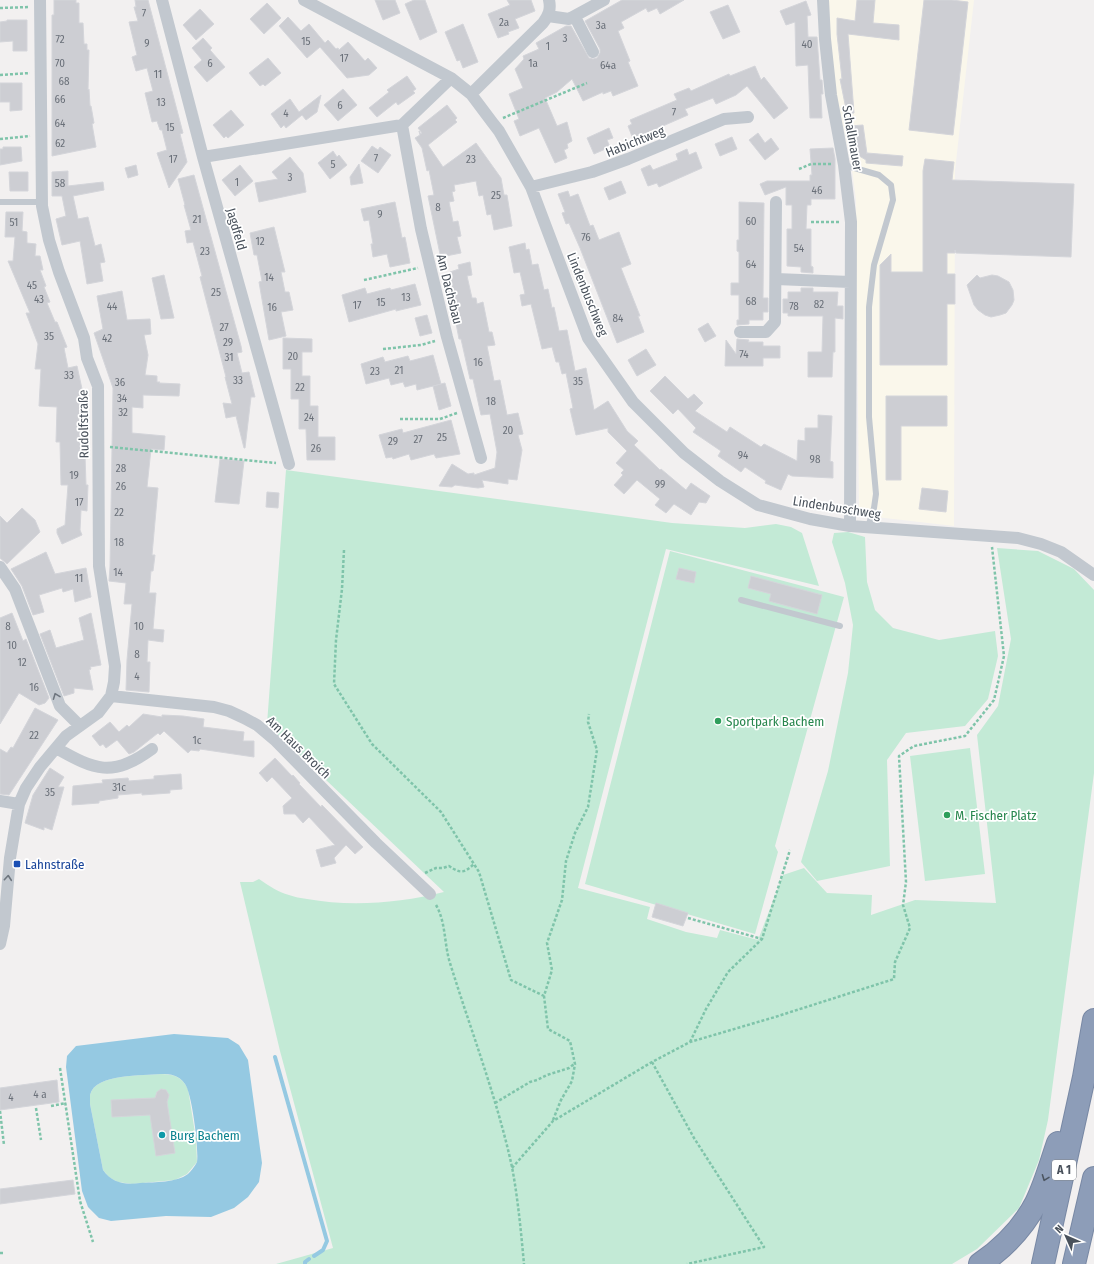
<svg xmlns="http://www.w3.org/2000/svg" width="1094" height="1264" viewBox="0 0 1094 1264" font-family="'Fira Sans Condensed',sans-serif">
<style>
.commercial{fill:#faf7eb}
.green{fill:#c3ead6}
.water{fill:#95c9e2;fill-rule:evenodd}
.lines{fill:none;stroke-linecap:round;stroke-linejoin:round}
.stream{stroke:#95c9e2;stroke-width:4}
.building{fill:#cdced3;stroke:#d4d5da}
.motorway-casing{stroke:#7888a4;stroke-width:24}
.path{stroke:#7fc4aa;stroke-width:2.5;stroke-dasharray:3 2;stroke-linecap:butt}
.service{stroke:#c2c8cf;stroke-width:6}
.minor{stroke:#c2c8cf;stroke-width:12}
.motorway{stroke:#8d9db8;stroke-width:22}
.oneway{stroke:#6d757e}
.oneway2{stroke:#4c5560}
.leisure-dot{fill:#2e9e5b;stroke:#fff;stroke-width:1.5}
.transit-dot{fill:#1a4fb4;stroke:#fff;stroke-width:1.5}
.culture-dot{fill:#0f9aa8;stroke:#fff;stroke-width:1.5}
.labels{text-anchor:middle;stroke-width:3.5;stroke-linejoin:round;paint-order:stroke}
.number-label{font-size:11px;fill:#6a7079}
.shield{fill:#fff;stroke:#80858c;stroke-width:1}
.shield-label{font-size:12px;font-weight:bold;fill:#49515b}
.street-label{font-size:13px;fill:#49515b;stroke:#fff}
.leisure-label{font-size:13px;fill:#27864d;stroke:#fff;text-anchor:start}
.transit-label{font-size:13px;fill:#164399;stroke:#fff;text-anchor:start}
.culture-label{font-size:13px;fill:#0d838f;stroke:#fff;text-anchor:start}
</style>
<rect width="100%" height="100%" fill="#f2f0f0"/>
<path class="commercial" d="M829,0H974L955,171L954,526L859,515L856,200L851,162L836,93L830,38Z"/>
<path class="green" d="M286,470L672,523L745,528L776,524L791,527L802,533L819,586L666,549L578,888L650,907L647,919L686,932L717,938L720,930L758,940L783,875L804,868L827,893L872,895L871,915L915,900L996,903L977,735L998,706L1011,639L997,548L1038,551L1074,569L1094,590V773L1048,1120L1039,1160L1019,1208L977,1249L952,1264H276L333,1248L280,1051L240,882H253L259,879C269,886 278,892 289,895C294,897 301,898 307,899C351,907 400,903 444,892L267,724Z
M848,532L865,537L867,582L875,610L893,628L939,640L995,631L998,656L988,699L965,726L906,733L887,760L890,866L817,881L801,862L828,771L848,673L853,625L845,583L832,542L834,533Z
M670,551L844,597L775,846L778,852L755,934L585,884Z
M970,748L985,874L925,881L910,756Z
M161,1074C174,1074 182,1077 188,1089L196,1139L197,1162L187,1174L175,1180L132,1184L118,1182L114,1180L109,1177L103,1170L90,1104C90,1101 90,1097 90,1095C95,1073 144,1076 161,1074Z"/>
<path class="water" d="M174,1034L228,1038L239,1045L248,1060L262,1163L259,1182L248,1197L234,1208L211,1217L166,1216L111,1221L99,1218L88,1207L82,1191L66,1067L67,1056L76,1046ZM161,1074C171,1074 179,1075 185,1084C192,1093 199,1150 197,1162C195,1166 191,1171 188,1174C176,1183 155,1182 140,1183C125,1185 112,1183 103,1170L90,1104C90,1101 90,1097 90,1095C95,1073 144,1076 161,1074Z"/>
<g class="lines">
<path class="stream" d="M275,1057L327,1241L323,1250L314,1256
M305,1264V1262L309,1259"/>
</g>
<path class="building" d="M54,0H76V3H79V23H83L84,44H87V50H89L88,90L89,89L90,106H91L94,123L92,124L96,147L52,156V15H54Z
M135,0H148L183,133L180,134L187,162L169,188L157,153L167,150L162,130H160L157,121L152,122L145,93L153,91L147,68L136,71L132,57L137,55L129,22L138,21L134,7H136Z
M375,0H395L400,13L383,20Z
M414,0H425L437,32L420,40L405,4Z
M507,0H531L535,11L515,19L519,28L508,32L509,34L498,38L488,14L510,5Z
M622,0H684L660,14L657,8L648,12L646,8L621,22L624,28L618,31L630,61L628,62L638,86L613,96L611,91L603,94V92L583,101L572,79L557,92L545,98L557,126L567,122L572,141L567,144L568,148L564,150L567,158L555,163L539,128L520,136L514,121L519,119L509,94L523,88L515,69L524,59L523,56L539,49L536,43L566,26H571L589,58L593,59L597,58L600,53V49L585,21Z
M857,0H875L873,23L899,25V40L848,34L854,113L847,114L840,79H842L837,34V18L855,21Z
M924,0H952L968,2L953,135L909,130Z
M806,1L811,15L807,16L808,37H817L820,80H822L823,94H821L822,118H810L808,65L796,66L795,22L786,25L780,11Z
M267,3L281,18L264,34L250,19Z
M728,5L740,32L723,39L710,12Z
M200,9L214,24L196,40L183,25Z
M288,17L301,31L309,24L325,43L328,40L336,49L338,48L339,50L348,42L365,61L368,58L377,68L369,75L347,78L320,47L307,58L279,26Z
M7,20H27V51H13V41L0,42V22L7,21Z
M463,24L478,62L463,68L460,60L457,61L445,32Z
M203,38L212,48L210,50L225,67L207,82L194,67L202,60L192,48Z
M268,58L281,73L265,86L263,84L260,86L249,73Z
M755,66L761,80L764,77L788,108L774,119L747,86L736,95L716,104L713,98L685,109L688,115L633,139L628,126L632,124L630,120L677,100L674,94L689,88L691,91L729,74L730,76Z
M407,76L416,89L413,91L415,93L398,105L396,102L377,117L369,108L389,92L387,90Z
M0,83H22V110L10,111V102H0Z
M343,89L357,105L338,121L324,105Z
M321,95L317,112L306,120L302,115L286,128L284,125L281,128L271,114L290,99L299,112Z
M447,105L457,118L455,120L457,122L428,145L443,167L476,143L501,178L504,195H507L512,226L494,230L491,214L487,215L483,195L479,196L476,181L454,185L455,191L452,192L454,201L449,202L453,222L458,221L461,236L457,237L461,253L446,256V253L440,254L428,196L434,195L429,170L427,171L422,148L415,138L420,135L419,131L421,134L422,133L418,128Z
M231,110L244,125L228,138L226,136L224,138L213,125Z
M863,125L867,154V153L903,156L902,166L866,163V160L856,154L850,126Z
M609,128L613,138L607,140L610,147L594,154L587,138Z
M758,133L765,143L771,138L779,149L765,160L749,140Z
M732,137L737,149L720,156L715,144Z
M372,146L378,150L380,147L391,155L378,173L361,161Z
M3,147H21L22,161L0,165V149H3Z
M833,148L835,159V199H811V205H807L806,229H811V266L813,267V273L801,272V267L787,266V229H792V205H786V187L765,195L760,184L767,181H810V175H812L810,149Z
M687,149L689,155L696,152L702,168L659,187L657,183L648,186L641,169L650,165L653,170L678,160L676,154Z
M333,151L337,157L339,155L347,165L330,179L318,163Z
M290,157L303,173L306,192L259,202L255,183L278,179L272,172Z
M925,159L954,162L952,180L1074,184L1071,257L956,253L955,250V253H947V274H955V304H947V365H880V265L891,254V272H923V171Z
M359,164L363,183L351,185L350,177Z
M136,165L138,175L128,178L125,168Z
M240,165L253,181L235,196L222,180Z
M68,171V186L103,182L104,190L73,196L78,219L88,217L95,246L101,244L105,262L100,263L103,281L87,284L80,241L62,245L56,219L66,216L62,196H52V172Z
M9,172H28V191H10Z
M194,175L241,346L242,352L237,353L242,373L249,372L255,397H251L245,448H244L236,416L226,418L223,403L232,404L225,377H226L200,277L202,276L193,242L187,243L185,231L191,230L184,205H185L178,179Z
M621,181L626,193L609,200L604,188Z
M568,191L570,197L578,194L590,226L593,225L599,240L619,232L631,264L621,268L640,316H638L644,332L617,343L580,248L569,223L566,224L562,213L565,212L558,194Z
M395,202L402,238L405,237L410,263L390,267L387,254L373,257L371,244H373L369,220L364,221L361,209Z
M739,202L764,203L763,298H768V312H763V320H749V324L737,325V320H739V295H731V283H739V252L737,251V240H739Z
M6,212H23L22,231L27,232V243L36,244L35,256H40L43,270H40L46,286L44,287L50,302L47,303L55,322H57L67,347L64,348L68,368L77,366L84,398L83,455H85L86,485H88L87,511L81,510L80,530L82,535L62,544L57,533V529L65,525L68,485H61L60,442H56L57,407L39,406L41,369H35L38,344L26,313H30L8,261H13L15,237H5Z
M274,227L285,272H281L285,292H289L293,310L281,312L286,336L269,340L259,282L262,281L257,255H254L250,233Z
M525,243L526,250L529,249L532,265L538,264L544,290L548,289L552,308L554,307L559,331L567,330L575,371L586,368L594,410L608,401L627,431L638,441L634,445L660,470L661,469L686,490L691,483L710,496L706,503L699,502L691,515L674,504L666,513L655,505L660,499L637,480L624,494L614,485L623,475L621,473L624,470L616,463L627,451L608,432V428L576,435L570,409L573,408L566,373L562,374L559,362H556L552,347L542,349L531,304L522,306L520,295L525,294L520,272L514,273L509,247Z
M470,262L472,275L467,276L472,298H476L477,304L483,302L489,332H492L495,345L487,346L494,381L500,380L507,415L518,413L523,434L518,435L522,450L517,480L508,479V484L482,480L484,487L478,488L455,485L452,487L439,486L452,464L468,474L474,473V475L495,468L497,452L490,414L481,415L473,379H470L461,339H459L451,297H448L445,278L451,276L450,272L459,269L458,265Z
M164,275L174,318L161,319L152,278Z
M977,275L980,278L992,275L998,276L1009,282L1013,290L1014,300L1012,305L1006,313L1000,315L991,317L985,315L978,310L974,305L967,285Z
M415,284L421,305L396,311V309L349,322L342,295L365,288L367,294L390,288L391,290Z
M801,288H813V292H838L837,306H843V319L835,318V352H833L832,377H808V352H822L823,316H788V313H783V299H788V292H801Z
M122,291L127,320L150,319L151,334L144,335L148,355L145,375L157,376V382H160L159,383L180,384L179,396L143,395V408L132,407V433L165,436L164,450L151,449L147,487L158,488L152,555H155L153,571H151L149,593H156L153,629L164,630L163,642L148,640L147,662H150L149,692L126,690L127,660L132,604H124L126,583L109,581L110,567L113,388L94,333L103,329L97,296Z
M427,315L432,333L420,336L415,318Z
M708,323L716,336L705,342L698,329Z
M283,338L312,339V352H302V376H310V406H318V437H335V460H307L306,429H299V399H291V369H283Z
M737,339L749,340L748,342H763V346H780V358H763V366H725L726,340L736,354Z
M646,349L656,365L637,376L628,360Z
M433,355L441,384L417,390L416,384L405,387L403,382L391,385L389,378L366,384L361,364L383,357L385,362L408,356L410,361Z
M665,376L688,399L694,394L703,403L695,411L727,432L730,427L761,447L764,444L797,461L798,440L805,441V428H818V415L832,416L830,461L833,462V478L792,476L788,474L781,490L765,483L766,481L745,467L741,472L718,456L721,451L693,432L696,428L678,409L673,414L650,391Z
M445,383L451,406L439,410L433,386Z
M886,396H947V426H901V480H886Z
M451,420L460,454L436,458L434,454L411,460L409,454L393,459L392,457L386,458L379,435L402,429L403,433Z
M220,459L244,461L239,504L215,502Z
M922,488L948,491L946,512L919,509Z
M267,492L279,493L278,508L266,507Z
M22,508L35,520L40,532L7,564L0,558V516L7,523Z
M46,552L55,574L86,568L91,597L75,602L73,589L63,592L62,588L39,595L44,612L33,615L22,586L11,569Z
M679,568L696,572L694,583L676,579Z
M751,576L822,595L817,614L769,601L771,594L748,588Z
M12,613L23,641L26,639L49,698L45,703L39,705L19,693L0,724V618Z
M91,613L101,665L90,667L91,669L89,670L93,690L74,688V693L64,696L40,634L50,630L56,648L84,640L79,618Z
M35,708L58,720L9,795L0,794V749L7,753L11,747L13,748Z
M143,714L162,717V715L183,716L204,719L203,727L244,732L243,741H254V757L200,749L199,751L191,750L188,753L164,731L160,735L158,733L134,752L129,754L117,740L106,748L103,744L100,746L92,736L110,722L119,732L127,725L129,727Z
M275,758L292,776L293,775L300,783L299,784L321,807L322,805L363,847L355,854L346,845L334,858L336,863L321,867L316,850L335,845L309,817L303,823L295,814H284L283,806L292,798L272,777L267,782L259,773Z
M50,768L64,777L58,787H64L52,830L44,827V830L25,823L33,795Z
M181,774L182,789L170,790V793L142,795V793L118,795V798L99,801V803L72,805L73,786L103,783L102,780L128,778L129,781L154,779V776Z
M656,903L688,913L683,926L652,917Z
M57,1080L59,1102L0,1110V1088Z
M161,1089L166,1090L169,1095L167,1102L175,1153L156,1156L150,1115L112,1117L111,1100L155,1098L157,1092Z
M73,1180L75,1194L0,1204V1189Z"/>
<g class="lines">
<defs>
<path id="motorway" d="M980,1264C1002,1249 1023,1228 1036,1203C1045,1185 1051,1163 1058,1143
M1043,1264L1084,1077L1094,1020
M1074,1264L1094,1178"/>
</defs>
<use href="#motorway" class="motorway-casing"/>
<path class="path" d="M0,8L29,7
M0,75L30,73
M503,118L587,83
M0,139L30,136
M799,169L811,164H832
M811,222H840
M364,280L418,268
M383,349L421,345L435,341
M400,419H440L457,413
M110,447L276,463
M344,550L342,589L336,640L334,684L372,744L441,812L479,872L511,980L544,996
M425,873L436,868H443L449,866C461,874 464,873 474,864
M436,905C446,922 444,944 450,963C471,1031 497,1098 512,1167C518,1199 521,1232 524,1264
M688,918L762,939L790,850
M690,1042L706,1009L728,972L762,939
M652,1062L694,1138L764,1247L687,1264
M60,1068L80,1201L93,1242
M495,1103L530,1082L537,1080L547,1075L569,1068L574,1064
M51,1106L66,1103
M36,1108L41,1140
M0,1111L4,1145
M553,1120L561,1100L572,1081L575,1064L570,1041L548,1029L544,996L552,970L547,943L562,900L566,861L575,833L588,807L597,750L588,722L589,714
M196,1139H201
M512,1168L553,1121L652,1062L690,1042L775,1017L894,979L895,962L910,928L903,905L906,882L899,756L914,746L965,736L994,700L1004,656L992,547
M0,1253H5"/>
<path class="service" d="M844,165L879,175L891,185L893,200L874,265L869,307V417L876,494L874,508L868,527
M0,202H42
M741,600L840,626"/>
<path class="minor" d="M162,0L203,157L289,464
M304,0L451,78L471,94L492,122L499,131L531,187L588,338L633,402L684,453L720,481L758,505L810,519L850,526L1018,538L1041,544L1061,552L1094,575
M823,0L825,39L831,95L844,165L851,222L850,526
M548,16L569,19L604,0
M575,17L593,52
M471,94L543,23C549,15 551,9 549,0
M402,125L421,229L447,337L481,458
M203,157L402,125L451,78
M531,187L592,172L628,159L724,119L748,117
M776,279L850,282
M740,332H766L775,322L776,202
M0,567L15,589L60,706L80,726
M111,696L214,707L229,711L244,718L257,725L276,741L376,843L430,894
M56,748C95,770 112,778 152,749
M0,801L19,804
M0,944L4,926L10,858L19,804L26,788L40,767L66,736L98,713L111,696L114,682L115,666L99,566L98,386L87,358L84,338L59,272L49,240L42,206L40,0"/>
<use href="#motorway" class="motorway"/>
</g>
<defs><path id="oneway-chevron" d="M-2-3.5L2.5 0L-2 3.5" fill="none" stroke-width="1.6" stroke-linecap="round" stroke-linejoin="round"/></defs>
<g class="oneway">
<use href="#oneway-chevron" transform="translate(56 696) rotate(-111)"/>
<use href="#oneway-chevron" transform="translate(8 878) rotate(-85)"/>
</g>
<use class="oneway2" href="#oneway-chevron" transform="translate(1045 1178) rotate(111)"/>
<g class="leisure-dot">
<circle cx="718" cy="721" r="4"/>
<circle cx="947" cy="815" r="4"/>
</g>
<rect class="transit-dot" x="13" y="860" width="8" height="8" rx="2"/>
<circle class="culture-dot" cx="162" cy="1135" r="4"/>
<g class="labels">
<g class="number-label">
<text x="144" y="17">7</text>
<text x="504" y="26">2a</text>
<text x="601" y="29">3a</text>
<text x="565" y="42">3</text>
<text x="60" y="43">72</text>
<text x="306" y="45">15</text>
<text x="147" y="47">9</text>
<text x="807" y="48">40</text>
<text x="548" y="50">1</text>
<text x="344" y="62">17</text>
<text x="60" y="67">70</text>
<text x="210" y="67">6</text>
<text x="533" y="67">1a</text>
<text x="608" y="69">64a</text>
<text x="158" y="78">11</text>
<text x="64" y="85">68</text>
<text x="60" y="103">66</text>
<text x="161" y="106">13</text>
<text x="340" y="109">6</text>
<text x="674" y="116">7</text>
<text x="286" y="117">4</text>
<text x="60" y="127">64</text>
<text x="170" y="131">15</text>
<text x="60" y="147">62</text>
<text x="376" y="162">7</text>
<text x="173" y="163">17</text>
<text x="471" y="163">23</text>
<text x="333" y="168">5</text>
<text x="290" y="181">3</text>
<text x="237" y="186">1</text>
<text x="60" y="187">58</text>
<text x="817" y="194">46</text>
<text x="496" y="199">25</text>
<text x="438" y="211">8</text>
<text x="380" y="218">9</text>
<text x="197" y="223">21</text>
<text x="751" y="225">60</text>
<text x="14" y="226">51</text>
<text x="586" y="241">76</text>
<text x="260" y="245">12</text>
<text x="799" y="252">54</text>
<text x="205" y="255">23</text>
<text x="751" y="268">64</text>
<text x="269" y="281">14</text>
<text x="32" y="289">45</text>
<text x="216" y="296">25</text>
<text x="406" y="301">13</text>
<text x="39" y="303">43</text>
<text x="751" y="305">68</text>
<text x="381" y="306">15</text>
<text x="819" y="308">82</text>
<text x="357" y="309">17</text>
<text x="112" y="310">44</text>
<text x="794" y="310">78</text>
<text x="272" y="311">16</text>
<text x="618" y="322">84</text>
<text x="224" y="331">27</text>
<text x="49" y="340">35</text>
<text x="107" y="342">42</text>
<text x="228" y="346">29</text>
<text x="744" y="358">74</text>
<text x="293" y="360">20</text>
<text x="229" y="361">31</text>
<text x="478" y="366">16</text>
<text x="399" y="374">21</text>
<text x="375" y="375">23</text>
<text x="69" y="379">33</text>
<text x="238" y="384">33</text>
<text x="578" y="385">35</text>
<text x="120" y="386">36</text>
<text x="300" y="391">22</text>
<text x="122" y="402">34</text>
<text x="491" y="405">18</text>
<text x="123" y="416">32</text>
<text x="309" y="421">24</text>
<text x="508" y="434">20</text>
<text x="442" y="441">25</text>
<text x="418" y="443">27</text>
<text x="393" y="445">29</text>
<text x="316" y="452">26</text>
<text x="743" y="459">94</text>
<text x="815" y="463">98</text>
<text x="121" y="472">28</text>
<text x="74" y="479">19</text>
<text x="660" y="488">99</text>
<text x="121" y="490">26</text>
<text x="79" y="506">17</text>
<text x="119" y="516">22</text>
<text x="119" y="546">18</text>
<text x="118" y="576">14</text>
<text x="79" y="582">11</text>
<text x="8" y="630">8</text>
<text x="139" y="630">10</text>
<text x="12" y="649">10</text>
<text x="137" y="658">8</text>
<text x="22" y="666">12</text>
<text x="137" y="680">4</text>
<text x="34" y="691">16</text>
<text x="34" y="739">22</text>
<text x="197" y="744">1c</text>
<text x="119" y="791">31c</text>
<text x="50" y="796">35</text>
<text x="40" y="1098">4 a</text>
<text x="11" y="1101">4</text>
</g>
<rect class="shield" x="1052" y="1160" width="24" height="20" rx="3"/>
<g class="shield-label">
<text x="1064" y="1174">A 1</text>
</g>
<g class="street-label">
<text transform="translate(853 138) rotate(80)" y="5">Schallmauer</text>
<text transform="translate(635 141) rotate(-22)" y="5">Habichtweg</text>
<text transform="translate(237 229) rotate(74)" y="5">Jagdfeld</text>
<text transform="translate(450 289) rotate(76)" y="5">Am Dachsbau</text>
<text transform="translate(588 294) rotate(68)" y="5">Lindenbuschweg</text>
<text transform="translate(83 424) rotate(-91)" y="5">Rudolfstraße</text>
<text transform="translate(837 507) rotate(9)" y="5">Lindenbuschweg</text>
<text transform="translate(299 747) rotate(44)" y="5">Am Haus Broich</text>
</g>
<g class="leisure-label">
<text x="726" y="726">Sportpark Bachem</text>
<text x="955" y="820">M. Fischer Platz</text>
</g>
<g class="transit-label">
<text x="25" y="869">Lahnstraße</text>
</g>
<g class="culture-label">
<text x="170" y="1140">Burg Bachem</text>
</g>
</g>
<g transform="translate(1066 1236) rotate(315)" stroke="#ffffff" stroke-width="3" paint-order="stroke">
<path d="M0-3L7 15L0 10L-7 15Z" fill="#49515b"/>
<text y="-6" font-size="11" font-weight="bold" text-anchor="middle" fill="#49515b">N</text>
</g>
</svg>
